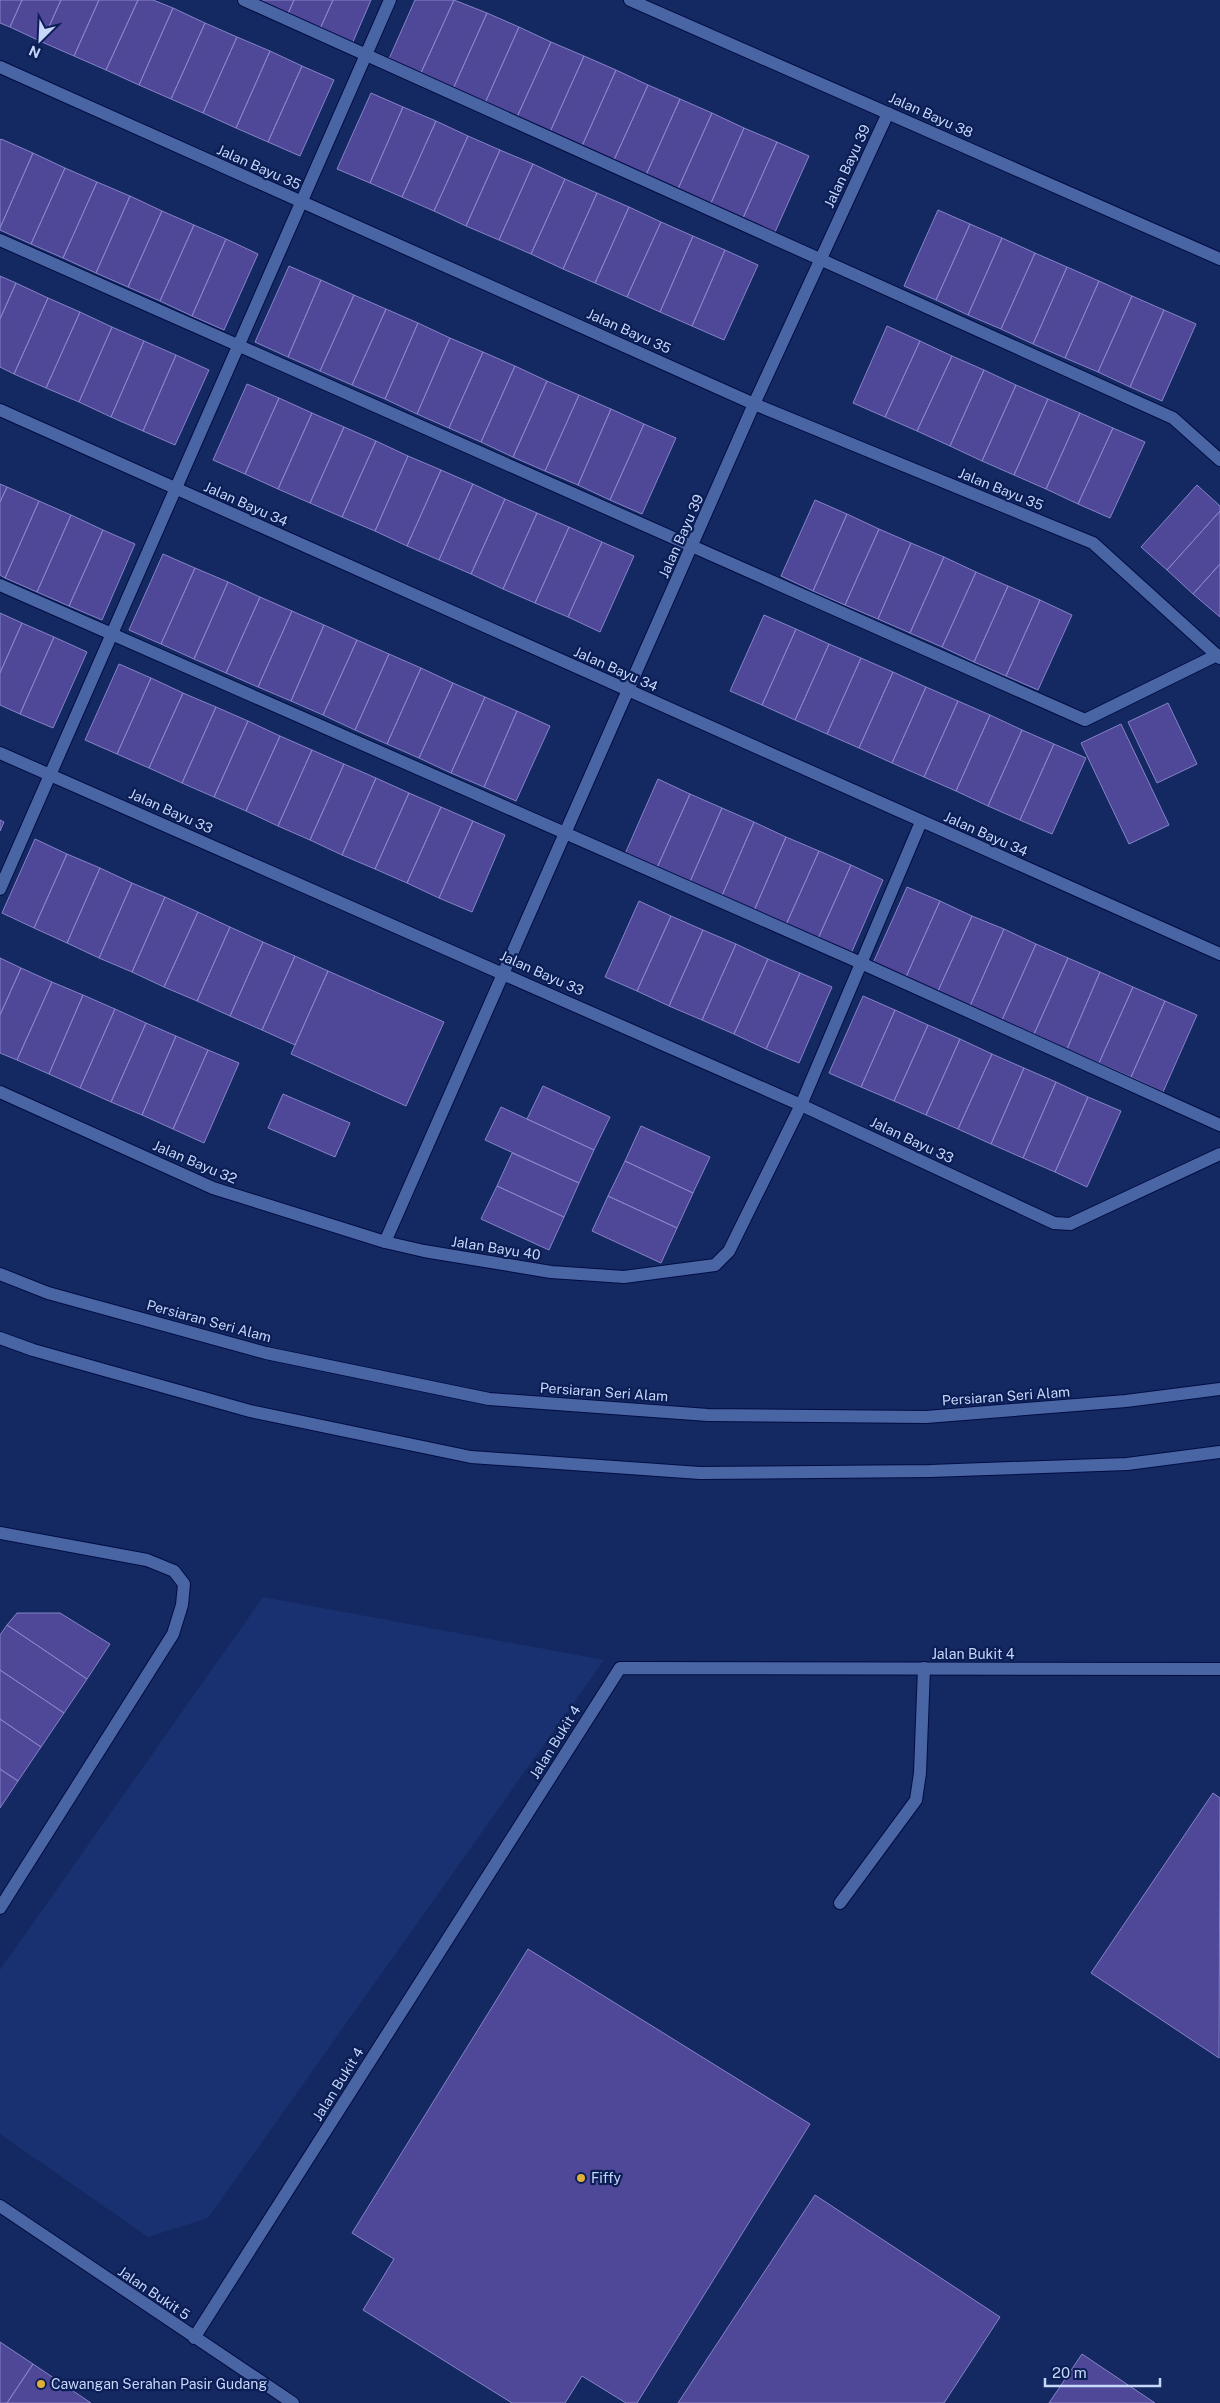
<svg xmlns="http://www.w3.org/2000/svg" width="1220" height="2403" viewBox="0 0 1220 2403" font-family="'Public Sans',sans-serif">
<style>
.built{fill:#193170}
.building{fill:#4f4797;stroke:#8683c9}
.lines{fill:none;stroke-linecap:round;stroke-linejoin:round}
.service-casing{stroke:#020d44;stroke-width:14}
.minor-casing{stroke:#020d44;stroke-width:14}
.secondary-casing{stroke:#020d44;stroke-width:14}
.service{stroke:#4a65a3;stroke-width:12}
.minor{stroke:#4a65a3;stroke-width:12}
.secondary{stroke:#4a65a3;stroke-width:12}
.poi-dot{fill:#e1af34;stroke:#0b1e55;stroke-width:2}
.labels{text-anchor:middle;stroke-width:4.5;stroke-linejoin:round;paint-order:stroke}
.street-label{font-size:14px;fill:#c6d7fa;stroke:#0b1e55}
.poi-label{font-size:14px;fill:#c6d7fa;stroke:#0b1e55;text-anchor:start}
</style>
<rect width="100%" height="100%" fill="#142961"/>
<path class="built" d="M263,1597L604,1660L208,2218L148,2237L0,2134V1970Z"/>
<path class="building" d="M0,0H22L10,27L0,23Z
M22,0H61L42,42L10,27Z
M61,0H99L74,56L42,42Z
M99,0H138L106,70L74,56Z
M138,0H153L173,8L139,85L106,70Z
M256,0H294L287,16Z
M294,0H333L319,31L287,16Z
M333,0H371L352,44L319,31Z
M415,0H454L420,75L388,61Z
M454,0L487,13L453,89L420,75Z
M173,8L205,23L171,99L139,85Z
M487,13L519,27L485,103L453,89Z
M205,23L237,37L203,113L171,99Z
M519,27L551,42L517,117L485,103Z
M237,37L270,51L236,128L203,113Z
M551,42L584,56L550,132L517,117Z
M270,51L302,66L268,142L236,128Z
M584,56L616,70L582,146L550,132Z
M302,66L334,80L300,156L268,142Z
M616,70L648,85L614,160L582,146Z
M648,85L680,99L646,175L614,160Z
M371,93L403,107L370,183L337,169Z
M680,99L712,113L678,189L646,175Z
M403,107L436,121L402,197L370,183Z
M712,113L744,128L711,203L678,189Z
M436,121L468,136L434,211L402,197Z
M744,128L777,142L743,218L711,203Z
M468,136L500,150L466,226L434,211Z
M1,139L33,153L0,228V140Z
M777,142L809,156L775,232L743,218Z
M500,150L533,164L499,240L466,226Z
M33,153L65,168L31,244L0,230V228Z
M533,164L565,179L531,254L499,240Z
M65,168L97,182L63,258L31,244Z
M565,179L597,193L563,269L531,254Z
M97,182L130,196L96,273L63,258Z
M597,193L629,207L595,283L563,269Z
M130,196L162,211L128,287L96,273Z
M629,207L661,222L627,297L595,283Z
M938,210L970,224L936,300L904,286Z
M162,211L194,225L160,301L128,287Z
M661,222L693,236L660,312L627,297Z
M970,224L1002,238L968,315L936,300Z
M194,225L226,239L192,316L160,301Z
M693,236L725,250L692,326L660,312Z
M1002,238L1035,253L1001,329L968,315Z
M226,239L258,254L224,330L192,316Z
M725,250L758,265L724,340L692,326Z
M1035,253L1067,267L1033,344L1001,329Z
M289,266L321,280L288,357L255,342Z
M1067,267L1099,281L1065,358L1033,344Z
M0,276L16,283L0,319Z
M321,280L354,295L320,371L288,357Z
M1099,281L1132,296L1098,372L1065,358Z
M16,283L48,298L14,374L0,367V319Z
M354,295L386,309L352,385L320,371Z
M1132,296L1164,310L1130,387L1098,372Z
M48,298L80,312L46,388L14,374Z
M386,309L418,323L385,399L352,385Z
M1164,310L1196,324L1162,401L1130,387Z
M80,312L112,327L79,402L46,388Z
M418,323L450,338L417,414L385,399Z
M887,326L920,341L885,417L853,403Z
M112,327L144,341L111,417L79,402Z
M450,338L483,352L449,428L417,414Z
M144,341L176,355L143,431L111,417Z
M920,341L952,356L917,431L885,417Z
M483,352L515,366L481,442L449,428Z
M176,355L209,370L175,445L143,431Z
M952,356L984,370L950,446L917,431Z
M515,366L547,381L513,457L481,442Z
M984,370L1016,385L982,461L950,446Z
M547,381L579,395L545,471L513,457Z
M247,384L279,398L245,474L213,460Z
M1016,385L1048,399L1014,475L982,461Z
M579,395L611,409L578,485L545,471Z
M279,398L312,413L278,489L245,474Z
M1048,399L1080,413L1046,489L1014,475Z
M611,409L644,424L610,500L578,485Z
M312,413L344,427L310,503L278,489Z
M1080,413L1113,428L1078,504L1046,489Z
M644,424L676,438L642,514L610,500Z
M344,427L376,441L342,517L310,503Z
M1113,428L1145,442L1110,518L1078,504Z
M376,441L408,456L375,531L342,517Z
M408,456L441,470L407,546L375,531Z
M441,470L473,484L439,560L407,546Z
M0,484L7,487L0,502Z
M473,484L505,499L471,574L439,560Z
M1197,485L1220,506V511L1167,570L1141,547Z
M7,487L39,501L5,578L0,575V502Z
M505,499L537,513L503,589L471,574Z
M815,500L847,514L813,591L781,576Z
M39,501L71,515L37,592L5,578Z
M1220,511V564L1193,594L1167,570Z
M537,513L569,527L535,603L503,589Z
M847,514L879,529L845,605L813,591Z
M71,515L103,530L69,606L37,592Z
M569,527L602,542L568,617L535,603Z
M879,529L911,543L878,619L845,605Z
M103,530L135,544L102,620L69,606Z
M602,542L634,556L600,632L568,617Z
M911,543L944,557L910,633L878,619Z
M163,554L195,568L161,644L129,630Z
M944,557L976,572L942,647L910,633Z
M1220,564V617L1193,594Z
M195,568L228,582L194,659L161,644Z
M976,572L1008,586L974,662L942,647Z
M228,582L260,597L226,673L194,659Z
M1008,586L1040,600L1006,676L974,662Z
M260,597L292,611L258,687L226,673Z
M1040,600L1072,615L1038,690L1006,676Z
M292,611L324,625L291,701L258,687Z
M0,613L22,623L0,673Z
M764,615L796,629L762,705L730,691Z
M22,623L54,637L20,714L0,705V673Z
M324,625L357,640L323,715L291,701Z
M796,629L829,644L795,720L762,705Z
M54,637L87,652L53,728L20,714Z
M357,640L389,654L355,730L323,715Z
M829,644L861,658L827,734L795,720Z
M389,654L421,668L387,744L355,730Z
M861,658L893,672L859,748L827,734Z
M119,664L151,678L117,754L85,740Z
M421,668L453,683L419,758L387,744Z
M893,672L926,687L892,763L859,748Z
M151,678L183,693L149,768L117,754Z
M453,683L485,697L451,773L419,758Z
M926,687L958,701L924,777L892,763Z
M183,693L216,707L182,783L149,768Z
M485,697L517,711L484,787L451,773Z
M958,701L990,715L956,791L924,777Z
M1168,703L1197,764L1157,783L1128,722Z
M216,707L248,721L214,797L182,783Z
M517,711L550,726L516,801L484,787Z
M990,715L1022,730L988,806L956,791Z
M248,721L280,736L246,811L214,797Z
M1121,724L1169,825L1129,844L1081,743Z
M1022,730L1054,744L1020,820L988,806Z
M280,736L312,750L278,826L246,811Z
M1054,744L1086,758L1052,834L1020,820Z
M312,750L344,764L310,840L278,826Z
M344,764L376,778L342,855L310,840Z
M376,778L409,793L375,869L342,855Z
M658,779L690,794L656,870L624,856Z
M409,793L441,807L407,883L375,869Z
M690,794L722,808L689,884L656,870Z
M441,807L473,821L439,898L407,883Z
M722,808L754,822L721,898L689,884Z
M0,820L4,822L0,831Z
M473,821L505,835L472,912L439,898Z
M754,822L786,837L753,913L721,898Z
M786,837L819,851L785,927L753,913Z
M35,839L67,854L34,928L2,913Z
M819,851L851,865L817,941L785,927Z
M67,854L100,868L67,943L34,928Z
M851,865L883,880L850,956L817,941Z
M100,868L132,883L99,958L67,943Z
M132,883L165,897L132,972L99,958Z
M907,887L940,901L906,977L873,963Z
M165,897L198,912L164,987L132,972Z
M639,901L671,916L637,991L605,977Z
M940,901L972,916L938,991L906,977Z
M198,912L230,927L197,1001L164,987Z
M671,916L703,930L669,1006L637,991Z
M972,916L1004,929L970,1006L938,991Z
M230,927L263,942L230,1016L197,1001Z
M1004,929L1036,944L1002,1020L970,1006Z
M703,930L736,944L702,1020L669,1006Z
M263,942L295,956L262,1030L230,1016Z
M736,944L768,959L734,1034L702,1020Z
M1036,944L1068,958L1034,1034L1002,1020Z
M295,956L328,971L295,1045L262,1030Z
M0,958L21,968L0,1015Z
M1068,958L1100,972L1067,1049L1034,1034Z
M768,959L800,973L766,1049L734,1034Z
M21,968L52,982L17,1060L0,1053V1015Z
M328,971L444,1022L406,1106L291,1054Z
M1100,972L1133,987L1099,1063L1067,1049Z
M800,973L832,987L799,1063L766,1049Z
M52,982L83,995L49,1074L17,1060Z
M1133,987L1165,1001L1131,1077L1099,1063Z
M83,995L115,1009L80,1088L49,1074Z
M863,996L895,1010L861,1087L829,1073Z
M1165,1001L1197,1015L1163,1092L1131,1077Z
M115,1009L146,1023L111,1102L80,1088Z
M895,1010L928,1025L894,1101L861,1087Z
M146,1023L176,1036L142,1115L111,1102Z
M928,1025L960,1039L926,1115L894,1101Z
M176,1036L208,1050L173,1129L142,1115Z
M960,1039L992,1054L958,1129L926,1115Z
M208,1050L239,1063L204,1143L173,1129Z
M992,1054L1024,1068L991,1144L958,1129Z
M1024,1068L1056,1082L1023,1158L991,1144Z
M1056,1082L1088,1097L1055,1172L1023,1158Z
M543,1086L610,1117L594,1150L527,1119Z
M283,1094L350,1123L335,1157L268,1128Z
M1088,1097L1121,1111L1087,1187L1055,1172Z
M501,1107L594,1150L579,1183L485,1140Z
M641,1126L710,1157L693,1193L625,1161Z
M512,1153L579,1183L564,1217L497,1186Z
M625,1161L693,1193L677,1228L608,1196Z
M497,1186L564,1217L549,1250L481,1219Z
M608,1196L677,1228L661,1263L592,1231Z
M17,1613H60L110,1644L87,1679L7,1625Z
M7,1625L87,1679L64,1713L0,1670V1635Z
M0,1670L64,1713L41,1747L0,1719Z
M0,1719L41,1747L18,1781L0,1769Z
M0,1769L18,1781L0,1808Z
M1213,1793L1220,1798L1219,2058L1091,1973Z
M528,1949L810,2124L637,2403H626L582,2376L565,2403H512L363,2310L394,2259L352,2233Z
M815,2195L1000,2317L944,2403H678Z
M0,2342L33,2364L7,2403H0Z
M1082,2354L1155,2403H1049Z
M33,2364L91,2403H7Z"/>
<g class="lines">
<defs>
<path id="service" d="M244,0L1173,418L1220,460
M0,240L1085,720L1217,655
M0,585L861,963L1220,1125
M0,889L390,0
M801,1105L921,822
M840,1903L916,1800L920,1773L924,1668"/>
<path id="minor" d="M630,0L1220,259
M0,67L754,404L1093,543L1220,658
M0,410L1220,954
M0,753L801,1105L1054,1223L1070,1224L1220,1154
M0,1092L213,1188L385,1242L424,1251L551,1272L624,1277L715,1265L729,1251L801,1105
M385,1242L754,404L888,113
M0,1533L147,1560L174,1571L184,1584L182,1605L173,1634L0,1908
M0,2206L293,2403
M194,2338L620,1668L1220,1669"/>
<path id="secondary" d="M0,1274L48,1293L266,1353L489,1399L708,1415L926,1417L1126,1401L1220,1389
M0,1338L33,1350L250,1411L471,1457L700,1473L930,1471L1127,1464L1220,1452"/>
</defs>
<use href="#service" class="service-casing"/>
<use href="#minor" class="minor-casing"/>
<use href="#secondary" class="secondary-casing"/>
<use href="#service" class="service"/>
<use href="#minor" class="minor"/>
<use href="#secondary" class="secondary"/>
</g>
<g class="poi-dot">
<circle cx="581" cy="2178" r="5"/>
<circle cx="41" cy="2384" r="5"/>
</g>
<g class="labels">
<g class="street-label">
<text transform="translate(931 115) rotate(24)" y="5">Jalan Bayu 38</text>
<text transform="translate(847 166) rotate(-65)" y="5">Jalan Bayu 39</text>
<text transform="translate(259 167) rotate(24)" y="5">Jalan Bayu 35</text>
<text transform="translate(629 331) rotate(24)" y="5">Jalan Bayu 35</text>
<text transform="translate(1001 489) rotate(22)" y="5">Jalan Bayu 35</text>
<text transform="translate(246 504) rotate(24)" y="5">Jalan Bayu 34</text>
<text transform="translate(681 536) rotate(-66)" y="5">Jalan Bayu 39</text>
<text transform="translate(616 669) rotate(24)" y="5">Jalan Bayu 34</text>
<text transform="translate(171 811) rotate(24)" y="5">Jalan Bayu 33</text>
<text transform="translate(986 834) rotate(24)" y="5">Jalan Bayu 34</text>
<text transform="translate(542 973) rotate(24)" y="5">Jalan Bayu 33</text>
<text transform="translate(912 1140) rotate(25)" y="5">Jalan Bayu 33</text>
<text transform="translate(195 1162) rotate(23)" y="5">Jalan Bayu 32</text>
<text transform="translate(496 1248) rotate(9)" y="5">Jalan Bayu 40</text>
<text transform="translate(209 1321) rotate(15)" y="5">Persiaran Seri Alam</text>
<text transform="translate(604 1392) rotate(4)" y="5">Persiaran Seri Alam</text>
<text transform="translate(1006 1396) rotate(-4)" y="5">Persiaran Seri Alam</text>
<text x="973" y="1659">Jalan Bukit 4</text>
<text transform="translate(555 1742) rotate(-58)" y="5">Jalan Bukit 4</text>
<text transform="translate(338 2084) rotate(-58)" y="5">Jalan Bukit 4</text>
<text transform="translate(154 2293) rotate(34)" y="5">Jalan Bukit 5</text>
</g>
<g class="poi-label">
<text x="591" y="2183">Fiffy</text>
<text x="51" y="2389">Cawangan Serahan Pasir Gudang</text>
</g>
</g>
<g transform="translate(40 40) rotate(204)" stroke="#0b1e55" stroke-width="4" paint-order="stroke">
<path d="M0-4L9 19L0 12L-9 19Z" fill="#c6d7fa"/>
<text y="-8" font-size="14" font-weight="bold" text-anchor="middle" fill="#c6d7fa">N</text>
</g>
<path d="M1045 2378v8h115v-8" fill="none" stroke="#c6d7fa" stroke-width="2.5"/>
<text x="1052" y="2378" font-size="15" fill="#c6d7fa" stroke="#0b1e55" stroke-width="4" paint-order="stroke">20 m</text>
</svg>
